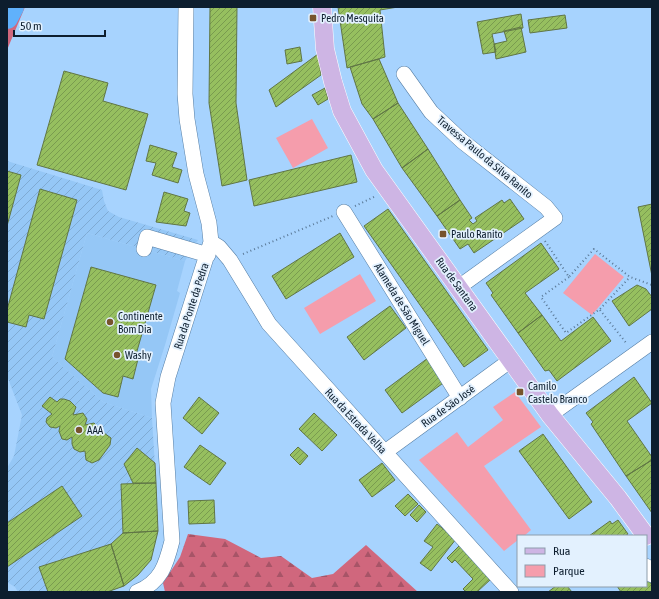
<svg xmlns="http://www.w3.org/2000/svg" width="659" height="599" viewBox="0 0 659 599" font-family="'Asap Condensed',sans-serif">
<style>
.built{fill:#95c7f6}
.industrial{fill:url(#industrial-furrows)}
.green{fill:#f59dac}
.forest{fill:url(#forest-firs)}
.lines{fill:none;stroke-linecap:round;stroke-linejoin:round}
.river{stroke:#60b1fb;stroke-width:22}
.building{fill:url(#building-hatch);stroke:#607645}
.minor-casing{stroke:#557ea5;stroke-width:16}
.major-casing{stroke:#fff;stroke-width:19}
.path{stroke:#5a7997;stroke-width:2;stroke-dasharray:1 3;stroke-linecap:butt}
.minor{stroke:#fff;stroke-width:15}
.major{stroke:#ceb5e4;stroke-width:18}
.poi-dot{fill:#77542c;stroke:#e3f1fe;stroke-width:1.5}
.labels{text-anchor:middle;stroke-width:3.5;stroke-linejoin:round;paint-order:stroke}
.poi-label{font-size:11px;fill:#0d1e2e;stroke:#e3f1fe;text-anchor:start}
.street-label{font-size:11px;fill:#0d1e2e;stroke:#e3f1fe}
</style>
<defs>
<pattern id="industrial-furrows" width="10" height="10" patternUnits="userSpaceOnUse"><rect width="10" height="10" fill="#95c7f6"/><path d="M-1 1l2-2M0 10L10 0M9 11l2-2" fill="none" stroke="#7faad3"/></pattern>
<pattern id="forest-firs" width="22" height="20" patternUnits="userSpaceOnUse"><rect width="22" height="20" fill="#d0677d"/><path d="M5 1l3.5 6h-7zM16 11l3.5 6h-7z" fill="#a75467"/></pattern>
<pattern id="building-hatch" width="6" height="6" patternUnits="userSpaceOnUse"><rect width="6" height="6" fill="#96bf5f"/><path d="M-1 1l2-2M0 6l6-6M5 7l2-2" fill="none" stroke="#799b4f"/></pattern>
</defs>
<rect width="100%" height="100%" fill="#a7d3fe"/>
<path class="built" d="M87,233L185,261L177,291L180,293L165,345L151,389L152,418L103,402L52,357Z"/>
<path class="industrial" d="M7,161L102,190L104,201L108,211L119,217L198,240L185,261L87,233L52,357L103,402L152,418L157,499L158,534L151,560L138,575L124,586L107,592H18L15,587L7,582V468L14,456L22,415L7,376Z"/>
<path class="green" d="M312,119L328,148L293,168L276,138Z
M595,254L624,277L592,315L563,293Z
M360,274L376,301L320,334L304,308Z
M515,392L541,427L484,466L531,530L524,536H518V540L504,551L419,460L457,432L468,447L503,420L493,407Z"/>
<path class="forest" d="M7,7H25L7,50Z
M188,534L225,539L261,558L281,556L312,578L333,574L366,545L418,592H165L163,583L180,557Z"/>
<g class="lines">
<path class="river" d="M7,18L13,7"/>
</g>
<path class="building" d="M210,7H237L236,103L247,180L222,186L209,103Z
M338,7H398L380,10L385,57L347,68Z
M521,14L523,28L492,34L496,52L483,54L477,22Z
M565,15L567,28L530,33L528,20Z
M521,27L526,52L496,59L494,44L507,41L504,31Z
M300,47L302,61L287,64L285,50Z
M318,54L321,75L276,107L269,90Z
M379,59L398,103L373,119L362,104L350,67Z
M64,71L108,83L103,101L148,114L126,190L37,165Z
M325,88L328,99L318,105L312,95Z
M398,103L428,149L402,168L373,119Z
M150,145L177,153L172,167L182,170L178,183L152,175L156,163L146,161Z
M428,149L460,200L437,216L402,168Z
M351,155L357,182L254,206L249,180Z
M7,171L21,175L7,226Z
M40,189L77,200L44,319L29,315L26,327L7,322V310Z
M164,192L188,199L184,211L190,213L186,226L156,222Z
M510,199L524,219L474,253L468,244L460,249L437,216L460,200L472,218L469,220L473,224L477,221L475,218L502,200L504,203Z
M652,204V276L638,207Z
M388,209L488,350L464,367L364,226Z
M340,233L354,257L286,299L272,276Z
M541,243L559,269L525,293L542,315L518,333L491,295L493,293L486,283Z
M91,267L156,285L135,358L138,359L133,379L123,376L118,397L103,393L65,359Z
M637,285L646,289L652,297V309L629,326L612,301Z
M390,306L406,328L364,360L347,337Z
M542,315L561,341L593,317L611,341L557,381L549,370L545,371L518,333Z
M428,358L446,381L402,413L385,390Z
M634,377L652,403L627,421L652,457V460L626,476L591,424L593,422L586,413Z
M50,397L57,402L60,399H64L70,401L76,407L73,415L83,413L87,419L85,425L94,423L99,428L98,435L104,433L111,438L110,445L99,460L92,463L86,460L85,451L80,452L74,449L72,444V437L67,440L62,439L59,431L60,426L56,428L50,427L46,422L47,418L52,414L42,406Z
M199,397L219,413L202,434L183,418Z
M314,413L337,435L322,451L299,429Z
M543,434L592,502L569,519L519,451Z
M200,445L226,463L210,485L184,467Z
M298,447L308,456L300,465L290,455Z
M137,448L155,463L156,483H133L124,464Z
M652,460V513L626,476Z
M382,463L395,480L372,497L359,480Z
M156,483L158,531L123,533L121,484Z
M62,486L82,516L7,567V523Z
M408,494L418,504L405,516L395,506Z
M214,500L215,523L189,524L188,501Z
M419,505L426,512L417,522L410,515Z
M618,520L628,534L625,536H589L610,521L612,524Z
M437,524L456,539L431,571L420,563L433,547L424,541Z
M158,531L151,560L138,575L124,586L111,544L123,533Z
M111,544L124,586L107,592H48L39,567Z
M460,545L491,579L477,592H466L463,589L473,579L455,560L452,563L447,558Z
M646,576L652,585V592H621L617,586H646Z
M556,586H567L572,592H548Z"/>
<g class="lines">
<defs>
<path id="minor" d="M404,74L431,112L462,141L546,207L555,218L459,287
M344,212L460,398
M211,242L219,247L230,260L269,324L511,592
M144,249L147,237L208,255
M550,415L652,342
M385,452L511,360
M646,566L652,575
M137,592C161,582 166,565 172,541L163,403L168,377L211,242L209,223L196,174L187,119L185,94L186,7"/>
<path id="major" d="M322,7L325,49L333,82L342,111L374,170L550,415L618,498L646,536"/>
</defs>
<use href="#minor" class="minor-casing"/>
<use href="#major" class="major-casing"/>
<path class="path" d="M355,206L374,197
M545,241L569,277L594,249L630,277L652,285
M243,254L333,216
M569,277L541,297L566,333L600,309L630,277
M600,310L627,344"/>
<use href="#minor" class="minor"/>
<use href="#major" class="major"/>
</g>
<g class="poi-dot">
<rect x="309" y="14" width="8" height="8" rx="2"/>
<rect x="439" y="230" width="8" height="8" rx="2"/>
<circle cx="110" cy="322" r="4"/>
<circle cx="117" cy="355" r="4"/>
<rect x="516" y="388" width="8" height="8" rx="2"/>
<circle cx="79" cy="430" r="4"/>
</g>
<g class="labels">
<g class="poi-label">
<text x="321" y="22">Pedro Mesquita</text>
<text x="451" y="238">Paulo Ranito</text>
<text x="118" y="320">Continente<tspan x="118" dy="13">Bom Dia</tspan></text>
<text x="125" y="359">Washy</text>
<text x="528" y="390">Camilo<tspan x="528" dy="13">Castelo Branco</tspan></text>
<text x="87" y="434">AAA</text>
</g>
<g class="street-label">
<text transform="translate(485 157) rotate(40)" y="4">Travessa Paulo da Silva Ranito</text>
<text transform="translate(457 284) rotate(54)" y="4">Rua de Santana</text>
<text transform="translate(402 304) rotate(58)" y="4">Alameda de São Miguel</text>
<text transform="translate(191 306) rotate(-72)" y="4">Rua da Ponte da Pedra</text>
<text transform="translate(448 406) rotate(-36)" y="4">Rua de São José</text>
<text transform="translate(356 421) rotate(47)" y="4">Rua da Estrada Velha</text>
</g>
</g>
<rect width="659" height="599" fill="none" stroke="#0d1e2e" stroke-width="16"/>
<rect x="517" y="535" width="130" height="52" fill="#e3f1fe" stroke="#8d9dab"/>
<rect x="525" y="548" width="20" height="6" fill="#ceb5e4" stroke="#8d9dab"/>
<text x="553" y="555" font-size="12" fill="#0d1e2e">Rua</text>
<rect x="525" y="565" width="20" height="12" fill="#f59dac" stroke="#8d9dab"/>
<text x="553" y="575" font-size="12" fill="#0d1e2e">Parque</text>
<path d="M14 30v6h91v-6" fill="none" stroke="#0d1e2e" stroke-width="2"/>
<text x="20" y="30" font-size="12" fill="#0d1e2e" stroke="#e3f1fe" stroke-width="3" paint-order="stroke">50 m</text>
</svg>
